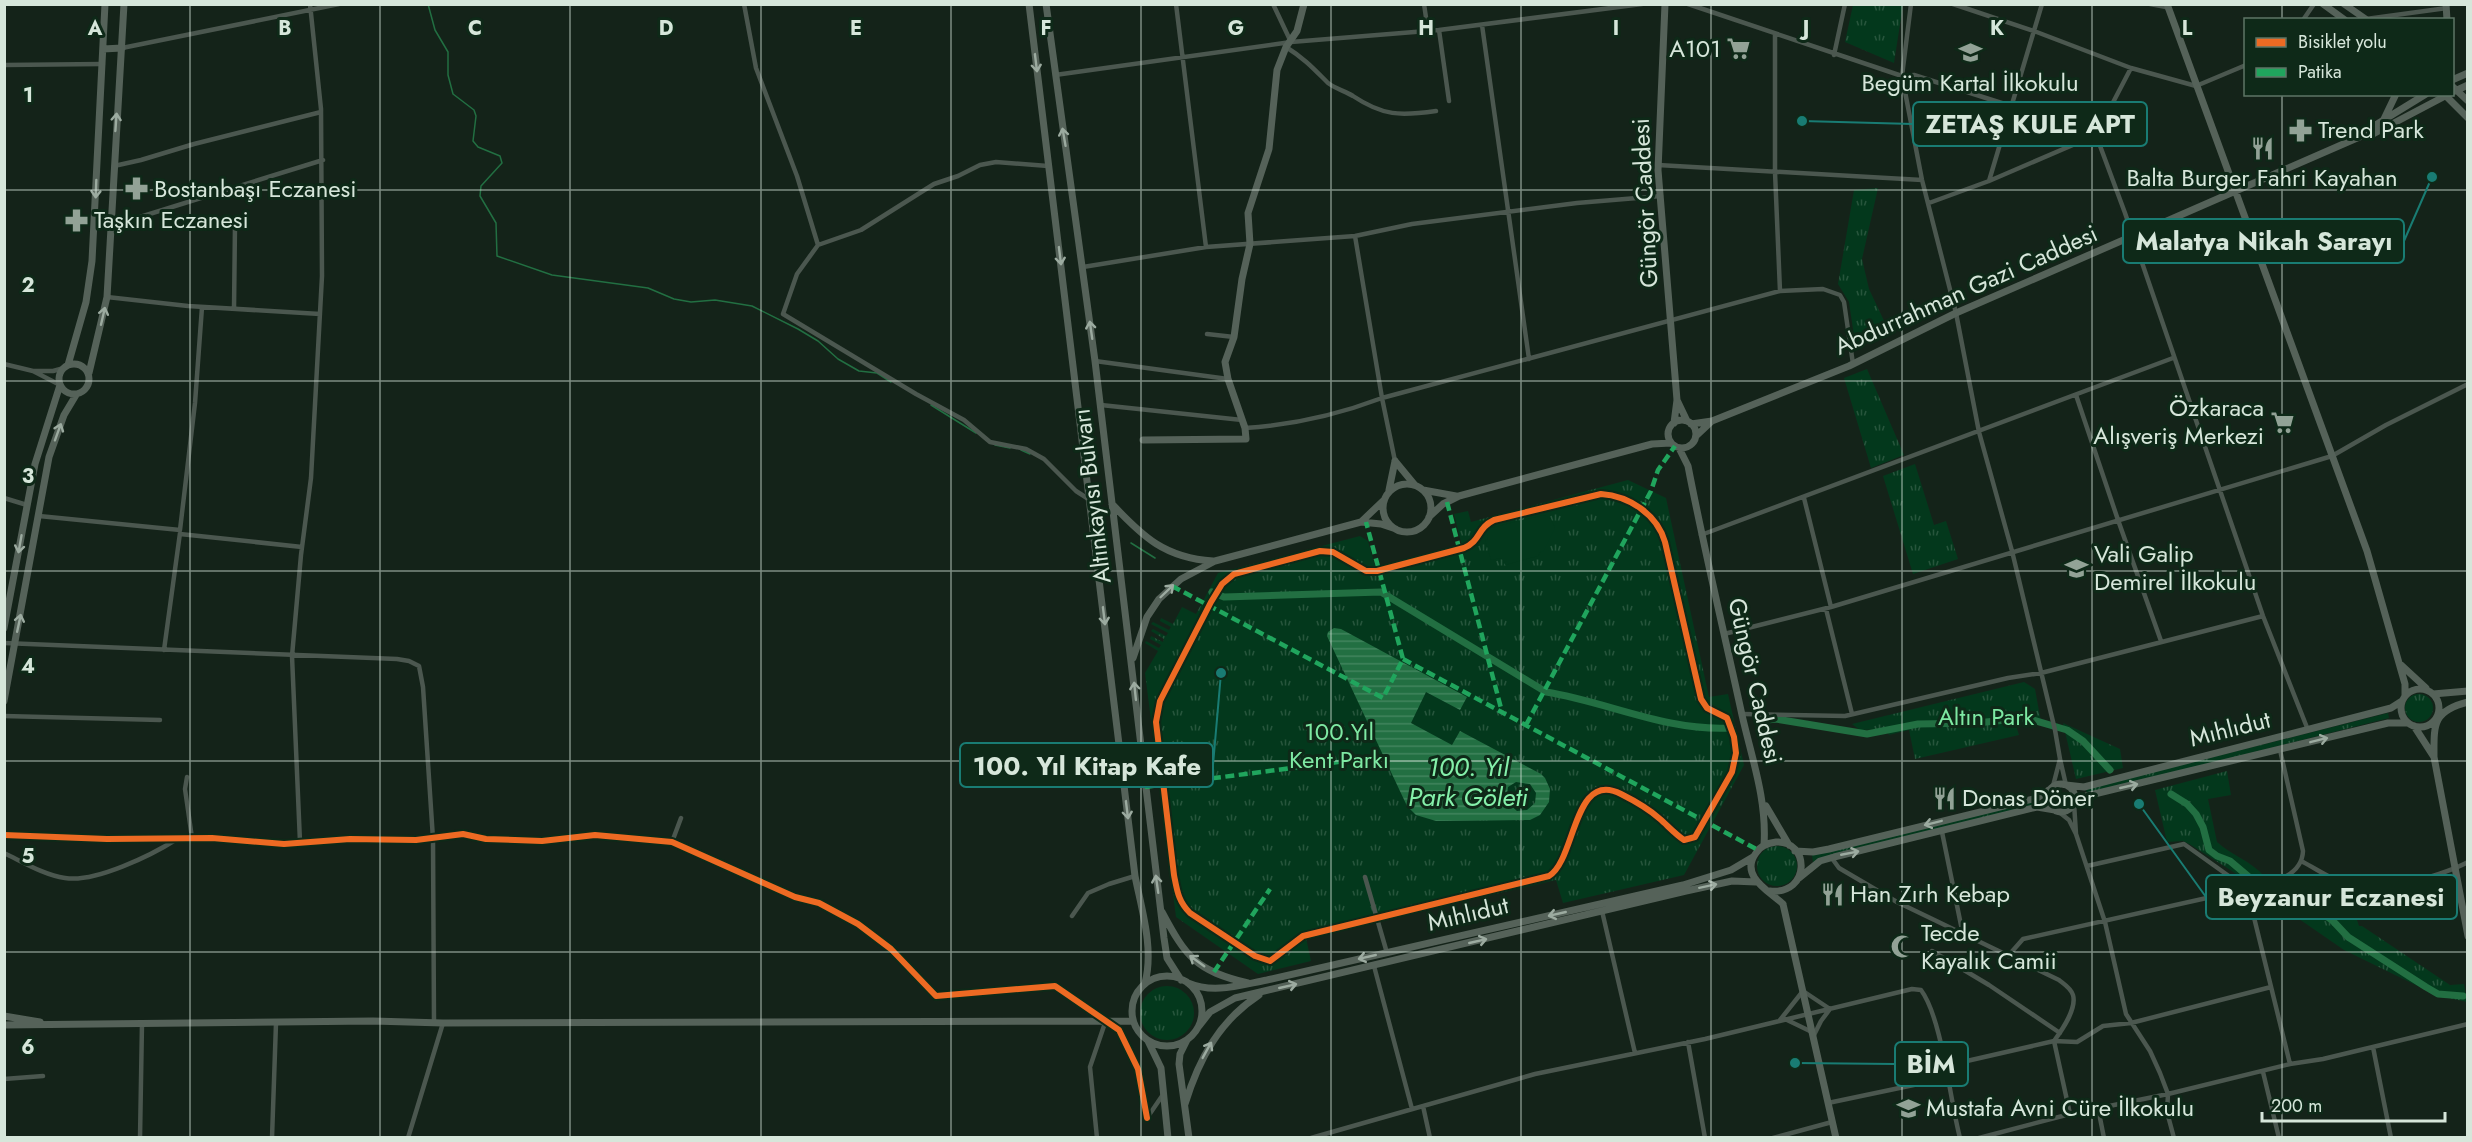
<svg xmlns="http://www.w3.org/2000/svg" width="2472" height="1142" viewBox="0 0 2472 1142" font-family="Jost,sans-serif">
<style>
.grass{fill:url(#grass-tufts)}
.pitch{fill:#03381c}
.water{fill:url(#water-rules);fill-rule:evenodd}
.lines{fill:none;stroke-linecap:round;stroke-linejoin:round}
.stream{stroke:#226f42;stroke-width:1.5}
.canal{stroke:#226f42;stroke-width:7}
.street{stroke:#4b574f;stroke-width:4.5}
.secondary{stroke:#556259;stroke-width:7}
.quiet{stroke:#20a55d;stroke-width:4.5;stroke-dasharray:9 4.5;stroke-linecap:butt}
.cycleway-casing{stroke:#0e2918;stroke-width:10}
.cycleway{stroke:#ed6a23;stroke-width:6}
.oneway{stroke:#9caba0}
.grid{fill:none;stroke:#d6e6da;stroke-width:1.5;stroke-opacity:0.55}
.labels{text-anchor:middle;stroke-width:6;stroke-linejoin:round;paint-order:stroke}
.poi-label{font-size:24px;fill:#d6e6da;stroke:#0e2918;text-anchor:start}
.street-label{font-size:24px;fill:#d6e6da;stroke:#0e2918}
.park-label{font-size:24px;fill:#7ee9a3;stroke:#0e2918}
.water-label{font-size:26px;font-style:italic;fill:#85f0aa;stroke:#0e2918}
.grid-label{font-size:20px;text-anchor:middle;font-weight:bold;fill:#d6e6da;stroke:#0e2918;stroke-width:6;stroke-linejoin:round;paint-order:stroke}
.leader{fill:none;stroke:#197c73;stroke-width:2}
.callout-dot{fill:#197c73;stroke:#0e2918;stroke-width:2}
.callout{fill:#0e2918;stroke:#197c73;stroke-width:2}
.callout-label{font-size:26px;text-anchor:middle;font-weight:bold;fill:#d6e6da}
</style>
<defs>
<pattern id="grass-tufts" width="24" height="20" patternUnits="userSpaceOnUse" patternTransform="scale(1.5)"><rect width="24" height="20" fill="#03381c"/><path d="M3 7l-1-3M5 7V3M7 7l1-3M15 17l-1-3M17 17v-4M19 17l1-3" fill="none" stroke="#27553c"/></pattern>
<pattern id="water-rules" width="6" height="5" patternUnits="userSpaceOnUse" patternTransform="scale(1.5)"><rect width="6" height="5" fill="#226f42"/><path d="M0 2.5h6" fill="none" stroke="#41845d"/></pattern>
</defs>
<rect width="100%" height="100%" fill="#142319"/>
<path class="grass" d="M1853,5H1903L1894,63L1845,42Z
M1878,188L1862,259L1869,289L1887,327L1855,343L1849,302L1838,284L1854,190Z
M1867,369L1904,455L1871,468L1844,378Z
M1915,464L1934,525L1946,521L1958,559L1913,574L1883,476Z
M1628,480L1666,498L1709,697L1728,694L1744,765L1684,875L1563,903L1556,880L1306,938L1311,961L1258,974L1176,917L1145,673L1158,651L1145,643L1146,641L1159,648L1161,645L1150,639L1151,636L1163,642L1164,639L1151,631L1153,629L1166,636L1168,633L1151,624L1153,622L1169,630L1171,627L1160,621L1161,618L1173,624L1182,607L1196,614L1218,573L1360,536L1368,541L1376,569L1462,546L1454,514L1468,511L1471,522Z
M2024,682L2035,689L2041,722L2036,725L2015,722L2019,735L1915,759L1909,730L1889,735L1886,729L1860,730L1852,724Z
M2405 708a14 14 0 1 1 28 0a14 14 0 1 1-28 0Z
M2388,713L2389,718L2087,794L2086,789Z
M2063,723L2120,749L2123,768L2076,779Z
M2227,771L2231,795L2208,799L2217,842C2231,855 2251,861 2264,876L2262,877L2246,880L2191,845L2183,841L2167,842L2155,790Z
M2040,800L2041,805L1813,863L1812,855Z
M1757 866a20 20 0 1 1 40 0a20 20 0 1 1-40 0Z
M2306,878L2350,899L2359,926H2362L2450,985L2464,984L2467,1002L2436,995L2344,950L2276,903L2267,904L2266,897L2272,887Z
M1140 1013a27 27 0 1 1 54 0a27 27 0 1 1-54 0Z"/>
<path class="pitch" d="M1544,515L1551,519L1555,528L1543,552L1541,551L1538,556L1505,565L1502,558L1491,560L1485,540L1488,539L1486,529Z"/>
<path class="water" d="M1334,628L1341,629L1467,697L1460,710L1426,692L1411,723L1452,745L1460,731L1541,774L1545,778L1550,789L1549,802L1540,815L1530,820L1436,821L1416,815L1407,806L1327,636L1328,632ZM1516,782L1530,784L1536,793L1535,803L1527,810L1517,811L1506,801L1508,787Z"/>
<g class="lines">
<path class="stream" d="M428,4L435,30L448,52V75L453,94L474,110L476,116L473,141L478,147L500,156L502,163L481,186L480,196L496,223L497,256L552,275L648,288L674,299L691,302L715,300L752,306L798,329L818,341L838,359L859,371L877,373L891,382
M931,405L976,433
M995,445L1010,448
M1021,450L1030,454
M1131,543L1155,558"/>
<path class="canal" d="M1212,592L1224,597L1381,592L1546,692C1608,702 1665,731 1729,728
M1759,721L1776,719L1867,734L1918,724L1976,723L2026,718L2067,730L2083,741L2110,770
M2171,794L2187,804L2196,814L2203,827L2209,850L2217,856L2230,861L2249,877
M2271,888L2287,892L2303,900L2332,920L2348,937L2426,987L2438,994L2463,996"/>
<path class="street" d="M744,4L756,68L797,176L818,245L797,274L783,314L916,394L964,420L990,442L1026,449L1044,459L1076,491L1090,500
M1176,4L1206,247
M1273,4L1290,40
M1424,4L1428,31
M1688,4L1902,76L1914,75L2011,106
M1911,4L1902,76L1922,180L1956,313L1979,432L2012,551L2055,730L2060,759
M1953,4L2034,31L2131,68L2196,86L2246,65
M2150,4L2166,7
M2366,19L2447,8
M2303,20L2314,4
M1482,25L1529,359
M1775,35V172L1780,291
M1286,47C1305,59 1313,68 1328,83C1336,89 1345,91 1353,96C1383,116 1400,116 1436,111
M122,48L339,4
M1834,55L1845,4
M4,65L103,64
M1055,75L1291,42L1439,30
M1449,101L1439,30L1642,4
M2096,135L2125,213L2263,616L2308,730
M1658,165L1922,180
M114,166L141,160L194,144L321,112
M1989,181L2042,4
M1929,203L1989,181L2096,135L2131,68
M111,226L323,160
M818,245L861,230L934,184L958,176L980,165L996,162L1048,166
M1083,267L1206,247L1355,236L1412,224L1577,203L1661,196
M107,297L188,306L320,314
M234,309L235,225
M1207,334L1234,337
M1095,361L1228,379
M4,364L33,371
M60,385L33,371H53L64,368
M2076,395L2118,520L2161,641
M1101,405L1242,420
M1245,428C1293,425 1337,415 1382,398L1355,236
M1395,461L1382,398L1780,291L1823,289L1840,295L1844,302L1853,364
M4,498L27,505
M1804,498L1831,607
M39,516L180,530L195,403L202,307
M180,534L302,547
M1701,535L2173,358
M1826,609L1852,714
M1724,634L1831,607L2332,456L2386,425L2468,384
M4,643L397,659L409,661L419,666L423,687L433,839L434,1022
M164,650L180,533
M1742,714L1845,716L2008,678L2041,673L2263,616
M4,716L160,720
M187,777L185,789L192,838
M2053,786L2060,759L2066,785
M2059,812L2069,820L2076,834L2074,803
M1942,832L1963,935
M2076,834L2105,922L2126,1014L2150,1051L2160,1073L2168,1094L2167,1112L2174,1138
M4,835L107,839L212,838L284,844L350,839L416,840L463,834L486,839L542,841L595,835L672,842L795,897L819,903L858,924L891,949L936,996L1055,986L1119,1030L1138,1069L1147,1118
M300,842L292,656L301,555L311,478L322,276L321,109L310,4
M672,842L681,818
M4,853C23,862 44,875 65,878C95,883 152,855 177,839
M1831,857L1839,868L1897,902L2059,980C2064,984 2071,988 2073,995C2077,1009 2062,1030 2054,1041L2070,1114
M2303,862C2320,871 2339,884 2358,889C2379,894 2448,873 2468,862
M2087,866L2184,844L2247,889L2290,1064
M1365,877L1387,953
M1602,911L1635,1053
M1072,916L1088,893L1109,884L1135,876
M1932,951L1989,985L2060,1033
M2008,956L2023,939L2247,889C2269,883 2302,878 2303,851L2280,750
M1374,966L1412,1109
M1785,1019L1812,1032
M1780,1020L1803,991L1830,1009L1821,1021L1813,1037
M1688,1042L1705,1138
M2373,1047L2391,1138
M1945,1066L2054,1041L2077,1042L2103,1026L2131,1023L2271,987
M2263,1072L2279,1138
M4,1079L43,1076
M1828,1103L1947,1078
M1423,1106L1430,1138
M2098,1108L2104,1138
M1147,1118L1162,1096
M140,1138L142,1023
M272,1138L276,1023
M408,1138L443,1023
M1097,1138L1090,1067L1106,1020
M1311,1138L1535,1074L1705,1039L1912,989L1921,990C1942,1018 1950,1101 1960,1138
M1773,1138L1832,1122
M1979,1138L2070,1114L2168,1094L2290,1064L2323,1059L2468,1024"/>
<path class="secondary" d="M1029,4L1135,876C1142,911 1154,949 1145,983
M1046,4L1095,361L1164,938L1167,958L1181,980
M1665,4L1658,170L1677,400L1674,423
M2167,4L2367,551L2399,663
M2323,4L2345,20
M2344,4L2367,20
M2446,4L2447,20
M103,49L122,48
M2452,80L2468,73
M2452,86L2468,101
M2455,91L2468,85
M2444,94L2468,118
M2384,119L2396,94
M2364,135L2373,134L2449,94
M59 379a15 15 0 1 1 30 0a15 15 0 1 1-30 0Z
M68,365L86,302L92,261L105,4
M89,373L107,297L124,4
M1677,400L1687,421
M1668 434a14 14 0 1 1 28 0a14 14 0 1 1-28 0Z
M1691,424L1712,421L1849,366L1956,313L2364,135L2369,129L2426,94
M1696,436L1712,421
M1143,440L1246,439L1245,428L1228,379L1225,362L1234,337L1242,279L1250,244L1248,213L1269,149L1277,70L1286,47L1297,31L1304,4
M1679,448L1688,466C1704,549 1724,632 1742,715C1752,759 1767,800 1764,845
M1395,461L1414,484
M1383 508a24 24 0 1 1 48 0a24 24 0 1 1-48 0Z
M1389,490L1395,461
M1423,490L1456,496
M1112,504C1143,537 1165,558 1213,561
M1429,517L1443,504L1459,496L1652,444L1671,443
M1361,522L1383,501
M4,628L35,464L60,385
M1133,658L1147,617L1159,599L1181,579L1215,561L1361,522L1381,524L1396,529
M2401 708a19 19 0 1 1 38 0a19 19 0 1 1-38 0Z
M2433,694L2468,691
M2405,695V684L2399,663L2426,688
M4,701L49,457L64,415L76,395
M2414,726L2434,757C2434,725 2432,711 2468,702
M2434,757L2468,936
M2047 798a14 14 0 1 1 28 0a14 14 0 1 1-28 0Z
M2066,785L2084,787L2391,708L2402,701
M2074,803L2086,796L2388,723H2408
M1766,806L1789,845
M1795,851L1813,852L1829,849L2037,798L2049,790
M1799,878L1820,861L1834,857L2037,807L2055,810
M1770,891C1811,895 1810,840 1776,842C1768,843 1760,846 1756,853C1739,876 1769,891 1783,904
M1783,904L1836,1138
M1162,912C1186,957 1196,971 1248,983
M1132 1011a35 35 0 1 1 70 0a35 35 0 1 1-70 0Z
M1188,983C1214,994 1240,985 1267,980L1683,885L1731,870L1753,857
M4,1016L40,1022
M4,1025L373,1021L443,1023L1133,1021
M1199,1026L1210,1012L1235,998L1686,891L1732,881L1756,882
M1187,1040L1180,1054L1179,1064L1189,1138
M1148,1041L1161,1068L1168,1138
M1185,1104C1199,1059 1219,1021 1259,995"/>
<path class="quiet" d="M1447,502L1502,712
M1172,586L1383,698L1403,659L1366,522
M1403,659L1758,850
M1526,725L1651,491L1658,470L1675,446
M1145,787L1377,757
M1214,972L1270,889"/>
<defs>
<path id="cycleway" d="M1601,494C1629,496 1657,514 1665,542L1701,699L1707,708L1727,718L1734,737L1736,753L1732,772L1695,837L1684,840C1675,834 1668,826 1660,819C1649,809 1635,801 1621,794C1573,769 1576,860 1549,876L1303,936L1270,961L1255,956L1190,913C1178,901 1177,890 1174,875L1156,722L1160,701L1211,602L1222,584L1234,574L1320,551L1333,552L1366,571H1377L1464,548C1481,541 1477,528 1494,520Z
M4,835L107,839L212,838L284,844L350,839L416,840L463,834L486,839L542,841L595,835L672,842L795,897L819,903L858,924L891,949L936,996L1055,986L1119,1030L1138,1069L1147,1118"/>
</defs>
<use href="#cycleway" class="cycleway-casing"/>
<use href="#cycleway" class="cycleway"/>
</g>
<defs><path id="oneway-shaft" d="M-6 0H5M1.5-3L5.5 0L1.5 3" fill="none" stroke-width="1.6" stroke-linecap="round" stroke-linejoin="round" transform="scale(1.5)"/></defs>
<g class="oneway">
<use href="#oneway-shaft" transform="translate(1036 63) rotate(83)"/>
<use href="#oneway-shaft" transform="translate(116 122) rotate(-86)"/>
<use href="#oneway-shaft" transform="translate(1064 137) rotate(-100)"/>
<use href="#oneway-shaft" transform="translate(96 189) rotate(92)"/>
<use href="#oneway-shaft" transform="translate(1060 256) rotate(83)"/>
<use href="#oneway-shaft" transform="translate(103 316) rotate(-77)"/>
<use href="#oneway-shaft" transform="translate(1091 330) rotate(-98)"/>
<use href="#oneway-shaft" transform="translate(58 432) rotate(-70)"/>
<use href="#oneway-shaft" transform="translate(20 544) rotate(100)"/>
<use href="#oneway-shaft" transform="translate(1167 591) rotate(-44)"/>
<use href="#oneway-shaft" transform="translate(1104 616) rotate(83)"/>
<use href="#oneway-shaft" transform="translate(19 623) rotate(-78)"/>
<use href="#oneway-shaft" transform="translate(1135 691) rotate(-96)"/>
<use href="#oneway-shaft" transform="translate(2319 740) rotate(-14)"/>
<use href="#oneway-shaft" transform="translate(2129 786) rotate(-13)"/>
<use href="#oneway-shaft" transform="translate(1127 810) rotate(83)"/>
<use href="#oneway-shaft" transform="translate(1933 823) rotate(166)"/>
<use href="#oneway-shaft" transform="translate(1850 853) rotate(-11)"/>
<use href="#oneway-shaft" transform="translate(1157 884) rotate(-98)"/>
<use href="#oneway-shaft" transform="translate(1708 886) rotate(-12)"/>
<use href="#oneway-shaft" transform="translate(1557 914) rotate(167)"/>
<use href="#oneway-shaft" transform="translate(1478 941) rotate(-13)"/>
<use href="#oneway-shaft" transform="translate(1367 957) rotate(167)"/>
<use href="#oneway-shaft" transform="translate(1197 961) rotate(-144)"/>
<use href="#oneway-shaft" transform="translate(1288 986) rotate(-13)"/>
<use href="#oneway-shaft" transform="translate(1207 1050) rotate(-61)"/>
</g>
<path class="grid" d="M190,4V1138M380,4V1138M570,4V1138M761,4V1138M951,4V1138M1141,4V1138M1331,4V1138M1521,4V1138M1711,4V1138M1902,4V1138M2092,4V1138M2282,4V20M2282,94V1138M4,190H2468M4,381H2468M4,571H2468M4,761H2468M4,952H2468"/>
<defs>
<symbol id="supermarket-bare" viewBox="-9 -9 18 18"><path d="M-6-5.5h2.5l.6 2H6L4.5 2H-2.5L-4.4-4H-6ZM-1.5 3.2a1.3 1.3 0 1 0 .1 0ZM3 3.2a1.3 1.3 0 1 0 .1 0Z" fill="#92a296" stroke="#0e2918" stroke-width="2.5" paint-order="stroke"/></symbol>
<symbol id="school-bare" viewBox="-9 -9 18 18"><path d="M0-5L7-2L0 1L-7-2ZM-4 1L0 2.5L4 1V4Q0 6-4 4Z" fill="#92a296" stroke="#0e2918" stroke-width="2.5" paint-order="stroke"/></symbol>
<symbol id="pharmacy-bare" viewBox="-9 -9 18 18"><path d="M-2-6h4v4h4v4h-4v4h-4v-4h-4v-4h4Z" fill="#92a296" stroke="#0e2918" stroke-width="2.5" paint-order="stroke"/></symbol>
<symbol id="restaurant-bare" viewBox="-9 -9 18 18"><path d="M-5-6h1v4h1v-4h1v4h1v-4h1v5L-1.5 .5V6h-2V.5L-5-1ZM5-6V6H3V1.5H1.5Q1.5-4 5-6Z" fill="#92a296" stroke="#0e2918" stroke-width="2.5" paint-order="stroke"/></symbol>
<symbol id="mosque-bare" viewBox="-9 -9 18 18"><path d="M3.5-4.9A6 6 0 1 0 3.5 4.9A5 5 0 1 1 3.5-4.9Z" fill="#92a296" stroke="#0e2918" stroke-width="2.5" paint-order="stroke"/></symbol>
</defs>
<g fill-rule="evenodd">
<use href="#supermarket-bare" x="1722" y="32" width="33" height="33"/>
<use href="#school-bare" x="1954" y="36" width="33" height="33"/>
<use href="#pharmacy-bare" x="2284" y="114" width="33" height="33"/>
<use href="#restaurant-bare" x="2246" y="132" width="33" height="33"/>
<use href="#pharmacy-bare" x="120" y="172" width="33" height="33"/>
<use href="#pharmacy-bare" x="60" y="204" width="33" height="33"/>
<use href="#supermarket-bare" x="2266" y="406" width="33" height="33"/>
<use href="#school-bare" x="2060" y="552" width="33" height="33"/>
<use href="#restaurant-bare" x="1928" y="782" width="33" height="33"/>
<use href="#restaurant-bare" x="1816" y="878" width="33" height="33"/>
<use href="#mosque-bare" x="1886" y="930" width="33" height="33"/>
<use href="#school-bare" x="1892" y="1092" width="33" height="33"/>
</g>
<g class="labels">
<g class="poi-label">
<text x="1721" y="57" text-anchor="end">A101</text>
<text x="1970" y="91" text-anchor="middle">Begüm Kartal İlkokulu</text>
<text x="2318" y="138">Trend Park</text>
<text x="2262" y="186" text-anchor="middle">Balta Burger Fahri Kayahan</text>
<text x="154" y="197">Bostanbaşı Eczanesi</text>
<text x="94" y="228">Taşkın Eczanesi</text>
<text x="2264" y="416" text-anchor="end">Özkaraca<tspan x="2264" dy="28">Alışveriş Merkezi</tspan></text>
<text x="2094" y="562">Vali Galip<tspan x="2094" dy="28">Demirel İlkokulu</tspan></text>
<text x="1962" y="806">Donas Döner</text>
<text x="1850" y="902">Han Zırh Kebap</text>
<text x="1921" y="941">Tecde<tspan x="1921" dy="28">Kayalık Camii</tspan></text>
<text x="1926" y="1116">Mustafa Avni Cüre İlkokulu</text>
</g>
<g class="street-label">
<text transform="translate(1645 203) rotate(-93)" y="8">Güngör Caddesi</text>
<text transform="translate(1966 290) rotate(-24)" y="8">Abdurrahman Gazi Caddesi</text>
<text transform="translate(1092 496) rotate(-97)" y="8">Altınkayısı Bulvarı</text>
<text transform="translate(1755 681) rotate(77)" y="8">Güngör Caddesi</text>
<text transform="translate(2230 729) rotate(-14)" y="8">Mıhlıdut</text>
<text transform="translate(1468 914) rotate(-13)" y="8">Mıhlıdut</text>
</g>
<g class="park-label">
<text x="1986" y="725">Altın Park</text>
<text x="1339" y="740">100.Yıl<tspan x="1339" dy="28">Kent Parkı</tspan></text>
</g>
<g class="water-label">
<text x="1468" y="776">100. Yıl<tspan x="1468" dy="30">Park Göleti</tspan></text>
</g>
</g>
<g class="grid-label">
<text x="95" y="35">A</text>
<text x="285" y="35">B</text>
<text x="475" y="35">C</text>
<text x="666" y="35">D</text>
<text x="856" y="35">E</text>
<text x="1046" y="35">F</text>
<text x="1236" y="35">G</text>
<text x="1426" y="35">H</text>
<text x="1616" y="35">I</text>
<text x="1806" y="35">J</text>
<text x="1997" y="35">K</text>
<text x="2187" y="35">L</text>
<text x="28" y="102">1</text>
<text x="28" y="292">2</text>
<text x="28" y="483">3</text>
<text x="28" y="673">4</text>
<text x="28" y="863">5</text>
<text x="28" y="1054">6</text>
</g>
<path class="leader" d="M1802 121L1913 124M2432 177L2404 241M1221 673L1213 765M2139 804L2206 897M1795 1063L1895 1064"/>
<g class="callout-dot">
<circle cx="1802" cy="121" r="6"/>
<circle cx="2432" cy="177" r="6"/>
<circle cx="1221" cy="673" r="6"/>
<circle cx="2139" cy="804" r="6"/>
<circle cx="1795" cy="1063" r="6"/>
</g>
<g class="callout">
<rect x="1913" y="102" width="234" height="44" rx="6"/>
<rect x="2123" y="219" width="281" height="44" rx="6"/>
<rect x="960" y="743" width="253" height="44" rx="6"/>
<rect x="2206" y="875" width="251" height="44" rx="6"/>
<rect x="1895" y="1042" width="73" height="44" rx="6"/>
</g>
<g class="callout-label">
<text x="2030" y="133">ZETAŞ KULE APT</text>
<text x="2264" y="250">Malatya Nikah Sarayı</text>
<text x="1087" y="775">100. Yıl Kitap Kafe</text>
<text x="2331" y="906">Beyzanur Eczanesi</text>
<text x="1931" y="1073">BİM</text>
</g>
<rect width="2472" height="1142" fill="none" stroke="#d6e6da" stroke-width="12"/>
<rect x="2244" y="18" width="210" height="78" fill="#0e2918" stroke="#5e7566" stroke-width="1.5"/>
<rect x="2256" y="38" width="30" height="9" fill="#ed6a23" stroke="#5e7566" stroke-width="1.5"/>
<text x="2298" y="48" font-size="18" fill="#d6e6da">Bisiklet yolu</text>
<rect x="2256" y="68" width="30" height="9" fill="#20a55d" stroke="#5e7566" stroke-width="1.5"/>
<text x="2298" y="78" font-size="18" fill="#d6e6da">Patika</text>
<path d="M2262 1112v9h183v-9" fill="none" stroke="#d6e6da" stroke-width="3"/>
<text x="2271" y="1112" font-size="18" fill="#d6e6da" stroke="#0e2918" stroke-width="4.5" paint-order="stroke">200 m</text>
</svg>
